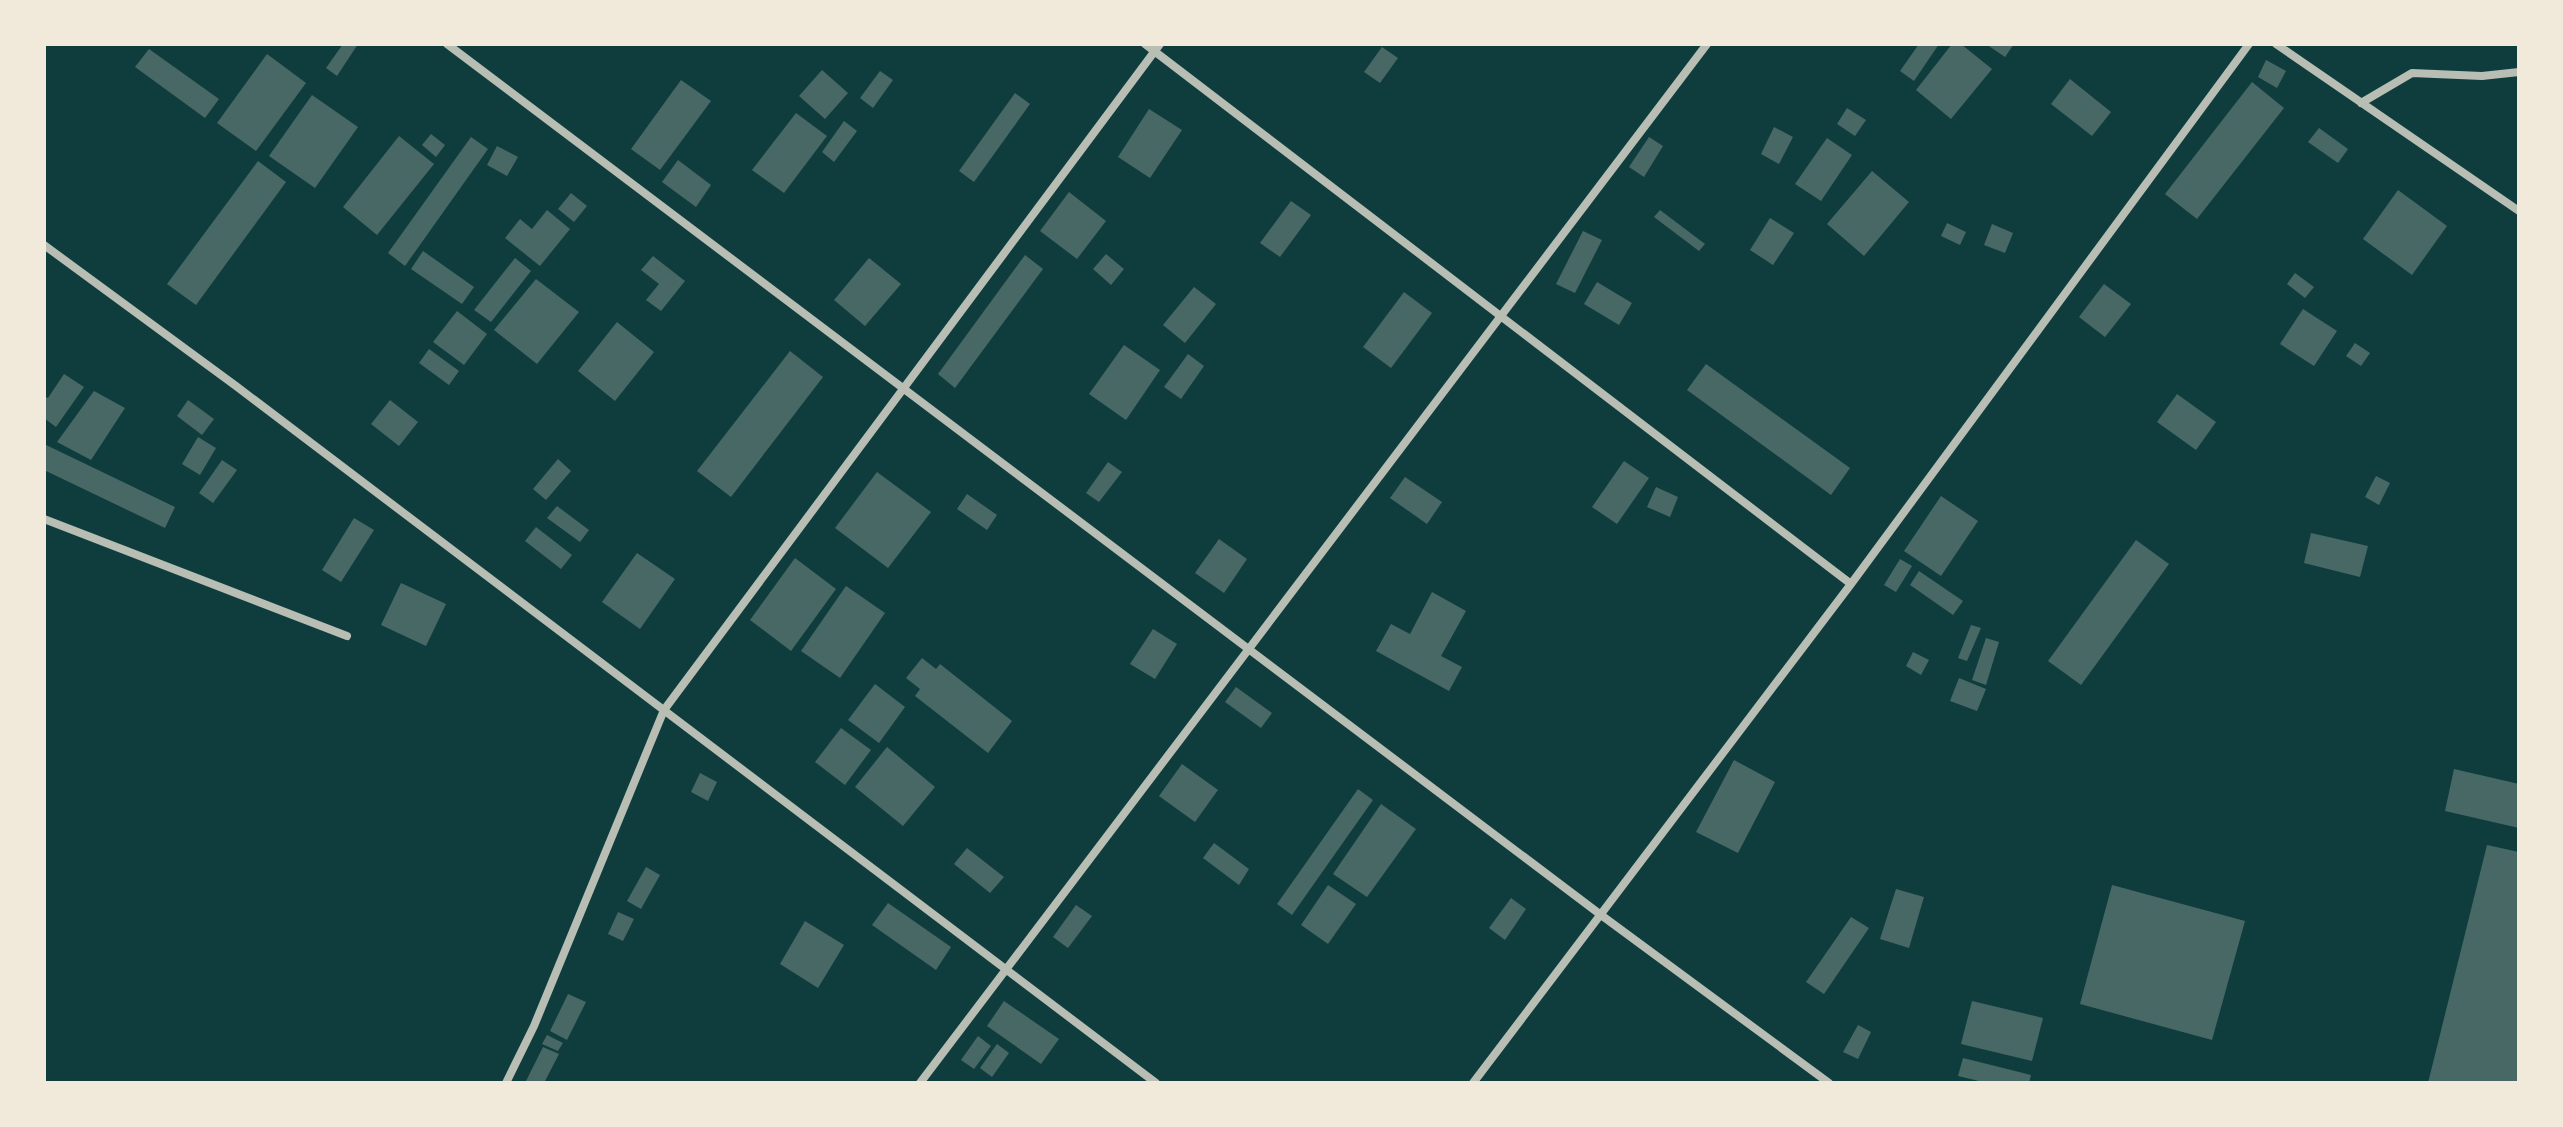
<svg xmlns="http://www.w3.org/2000/svg" width="2563" height="1127" viewBox="0 0 2563 1127" font-family="Raleway,sans-serif">
<style>
.building{fill:#486865}
.lines{fill:none;stroke-linecap:round;stroke-linejoin:round}
.minor{stroke:#b8beb3;stroke-width:8}
</style>
<rect width="100%" height="100%" fill="#0f3d3e"/>
<path class="building" d="M343,44H358L337,76L326,68Z
M1919,44H1939L1914,81L1900,71Z
M1952,44H1961L1992,69L1951,119L1916,90Z
M1986,44H2014L2005,57Z
M1382,47L1398,58L1380,83L1364,72Z
M149,49L219,99L205,118L135,67Z
M267,54L306,83L256,151L217,123Z
M2266,60L2286,71L2277,88L2258,77Z
M822,70L848,93L825,119L799,96Z
M880,71L893,80L873,108L860,98Z
M2070,79L2111,112L2092,136L2051,104Z
M681,80L711,101L660,170L631,149Z
M2252,82L2284,108L2197,219L2165,194Z
M1015,93L1030,104L974,182L959,171Z
M312,95L358,127L315,188L269,156Z
M1847,108L1866,120L1855,136L1837,124Z
M1149,109L1182,130L1150,178L1118,157Z
M796,113L827,136L784,193L752,170Z
M844,121L857,131L834,162L822,152Z
M1774,127L1793,137L1779,164L1761,154Z
M2319,128L2348,149L2338,163L2308,142Z
M431,134L445,145L436,157L422,145Z
M399,136L434,164L377,235L343,207Z
M471,137L488,149L405,266L388,253Z
M1649,137L1663,146L1644,177L1629,167Z
M1827,138L1852,155L1821,201L1795,184Z
M497,146L518,157L507,176L487,165Z
M678,160L711,185L696,207L662,182Z
M258,161L286,182L196,305L167,284Z
M1872,171L1909,202L1864,256L1827,224Z
M2398,190L2447,226L2412,275L2363,239Z
M1069,192L1106,221L1077,259L1040,231Z
M571,193L587,206L574,222L558,209Z
M1291,201L1311,215L1280,257L1260,243Z
M547,210L570,229L540,266L505,238L520,219L532,229Z
M1660,210L1705,244L1699,251L1654,217Z
M1770,218L1794,233L1773,265L1750,250Z
M1947,223L1966,232L1960,245L1941,236Z
M1992,224L2013,233L2005,253L1984,245Z
M1583,231L1602,240L1575,293L1556,284Z
M423,251L474,287L462,304L411,269Z
M1106,254L1124,269L1111,285L1093,269Z
M1025,255L1043,269L955,388L938,374Z
M653,256L685,281L661,311L646,300L659,284L641,270Z
M515,258L531,271L491,322L474,310Z
M869,258L901,284L865,326L834,300Z
M2295,273L2314,287L2305,298L2287,284Z
M536,279L579,312L537,364L494,330Z
M1597,282L1632,303L1619,325L1584,304Z
M2104,284L2131,304L2105,337L2079,317Z
M1194,287L1216,304L1185,343L1163,325Z
M1404,292L1432,313L1391,368L1363,347Z
M2303,309L2337,331L2314,366L2280,344Z
M457,311L487,334L464,365L433,342Z
M617,322L654,352L615,401L578,371Z
M2355,343L2370,353L2361,366L2346,356Z
M1124,345L1160,370L1126,420L1089,394Z
M429,349L459,371L449,385L419,363Z
M790,351L823,377L731,497L697,471Z
M1188,354L1204,366L1181,399L1164,387Z
M1706,364L1850,468L1831,495L1687,390Z
M64,374L84,387L56,427L44,418V396L48,398Z
M94,391L125,408L91,460L57,442Z
M2177,394L2216,422L2196,450L2157,422Z
M188,400L214,419L202,435L177,416Z
M390,400L418,422L399,446L371,424Z
M198,437L216,448L200,475L182,464Z
M44,444L175,507L165,528L44,470Z
M558,459L571,471L546,500L533,489Z
M222,460L237,470L213,503L199,493Z
M1624,461L1649,478L1617,524L1592,507Z
M1108,462L1122,472L1099,502L1086,493Z
M877,472L931,512L888,568L835,528Z
M2376,476L2390,483L2379,505L2365,497Z
M1405,477L1442,502L1427,524L1390,498Z
M1656,487L1678,497L1670,517L1647,507Z
M967,494L997,515L987,530L957,509Z
M1941,496L1978,521L1941,576L1904,551Z
M557,506L589,530L580,542L547,518Z
M354,518L374,530L341,582L322,570Z
M536,527L572,555L561,569L525,541Z
M2311,533L2368,546L2360,577L2304,563Z
M1219,539L1247,559L1224,593L1195,573Z
M2136,540L2169,564L2081,685L2048,661Z
M637,553L675,579L640,629L602,602Z
M795,558L836,589L791,651L750,620Z
M1900,559L1912,566L1896,592L1884,585Z
M1919,571L1963,601L1953,615L1910,585Z
M401,583L446,604L426,646L381,625Z
M846,586L885,613L840,678L801,651Z
M1432,592L1466,611L1441,656L1462,667L1449,691L1376,651L1391,624L1410,634Z
M1971,625L1981,628L1967,661L1958,658Z
M1153,629L1177,644L1155,679L1130,664Z
M1986,638L1999,642L1986,685L1972,680Z
M1913,652L1929,660L1921,675L1906,666Z
M922,658L936,669L940,664L1012,721L988,753L915,696L920,689L906,678Z
M1959,678L1986,689L1977,711L1950,701Z
M875,684L905,707L879,743L848,720Z
M1236,687L1272,713L1261,728L1225,702Z
M841,728L871,750L845,785L815,762Z
M887,747L935,787L903,826L855,787Z
M1734,760L1775,782L1738,853L1696,832Z
M1182,764L1218,790L1195,822L1159,796Z
M2454,769L2519,784V828L2445,811Z
M700,773L717,782L708,801L691,792Z
M1358,789L1373,800L1292,915L1277,904Z
M1381,804L1416,829L1367,897L1333,874Z
M1214,843L1249,869L1239,885L1203,858Z
M2487,845L2519,852V1083H2428Z
M967,848L1004,877L990,893L954,864Z
M646,867L660,875L641,909L627,901Z
M1328,885L1356,904L1328,944L1301,925Z
M2112,885L2245,921L2212,1040L2080,1004Z
M1896,889L1924,897L1909,948L1880,939Z
M1511,898L1526,909L1505,940L1489,928Z
M888,903L951,947L936,970L872,925Z
M1076,905L1092,916L1068,948L1053,937Z
M618,912L634,919L623,941L608,934Z
M1851,917L1869,928L1824,994L1806,982Z
M805,921L844,945L818,988L780,964Z
M568,994L586,1002L567,1040L550,1031Z
M1004,1001L1059,1039L1041,1064L987,1026Z
M1972,1001L2043,1018L2032,1061L1961,1044Z
M1858,1025L1871,1032L1858,1059L1843,1052Z
M547,1035L563,1043L558,1051L542,1044Z
M978,1036L991,1046L974,1069L961,1060Z
M997,1044L1009,1053L992,1077L980,1068Z
M543,1047L559,1054L544,1083H525Z
M1963,1058L2031,1075L2029,1083H1987L1958,1076Z"/>
<g class="lines">
<path class="minor" d="M447,44L1601,915L1829,1083
M1145,44L1851,584
M2276,44L2519,211
M2361,103L2412,73L2482,76L2519,72
M44,245L236,386L1156,1083
M44,519L347,636
M506,1083L534,1026L664,710L1160,44
M920,1083L1707,44
M1473,1083L1851,584L2249,44"/>
</g>
<rect width="2563" height="1127" fill="none" stroke="#f1e9da" stroke-width="92"/>
</svg>
